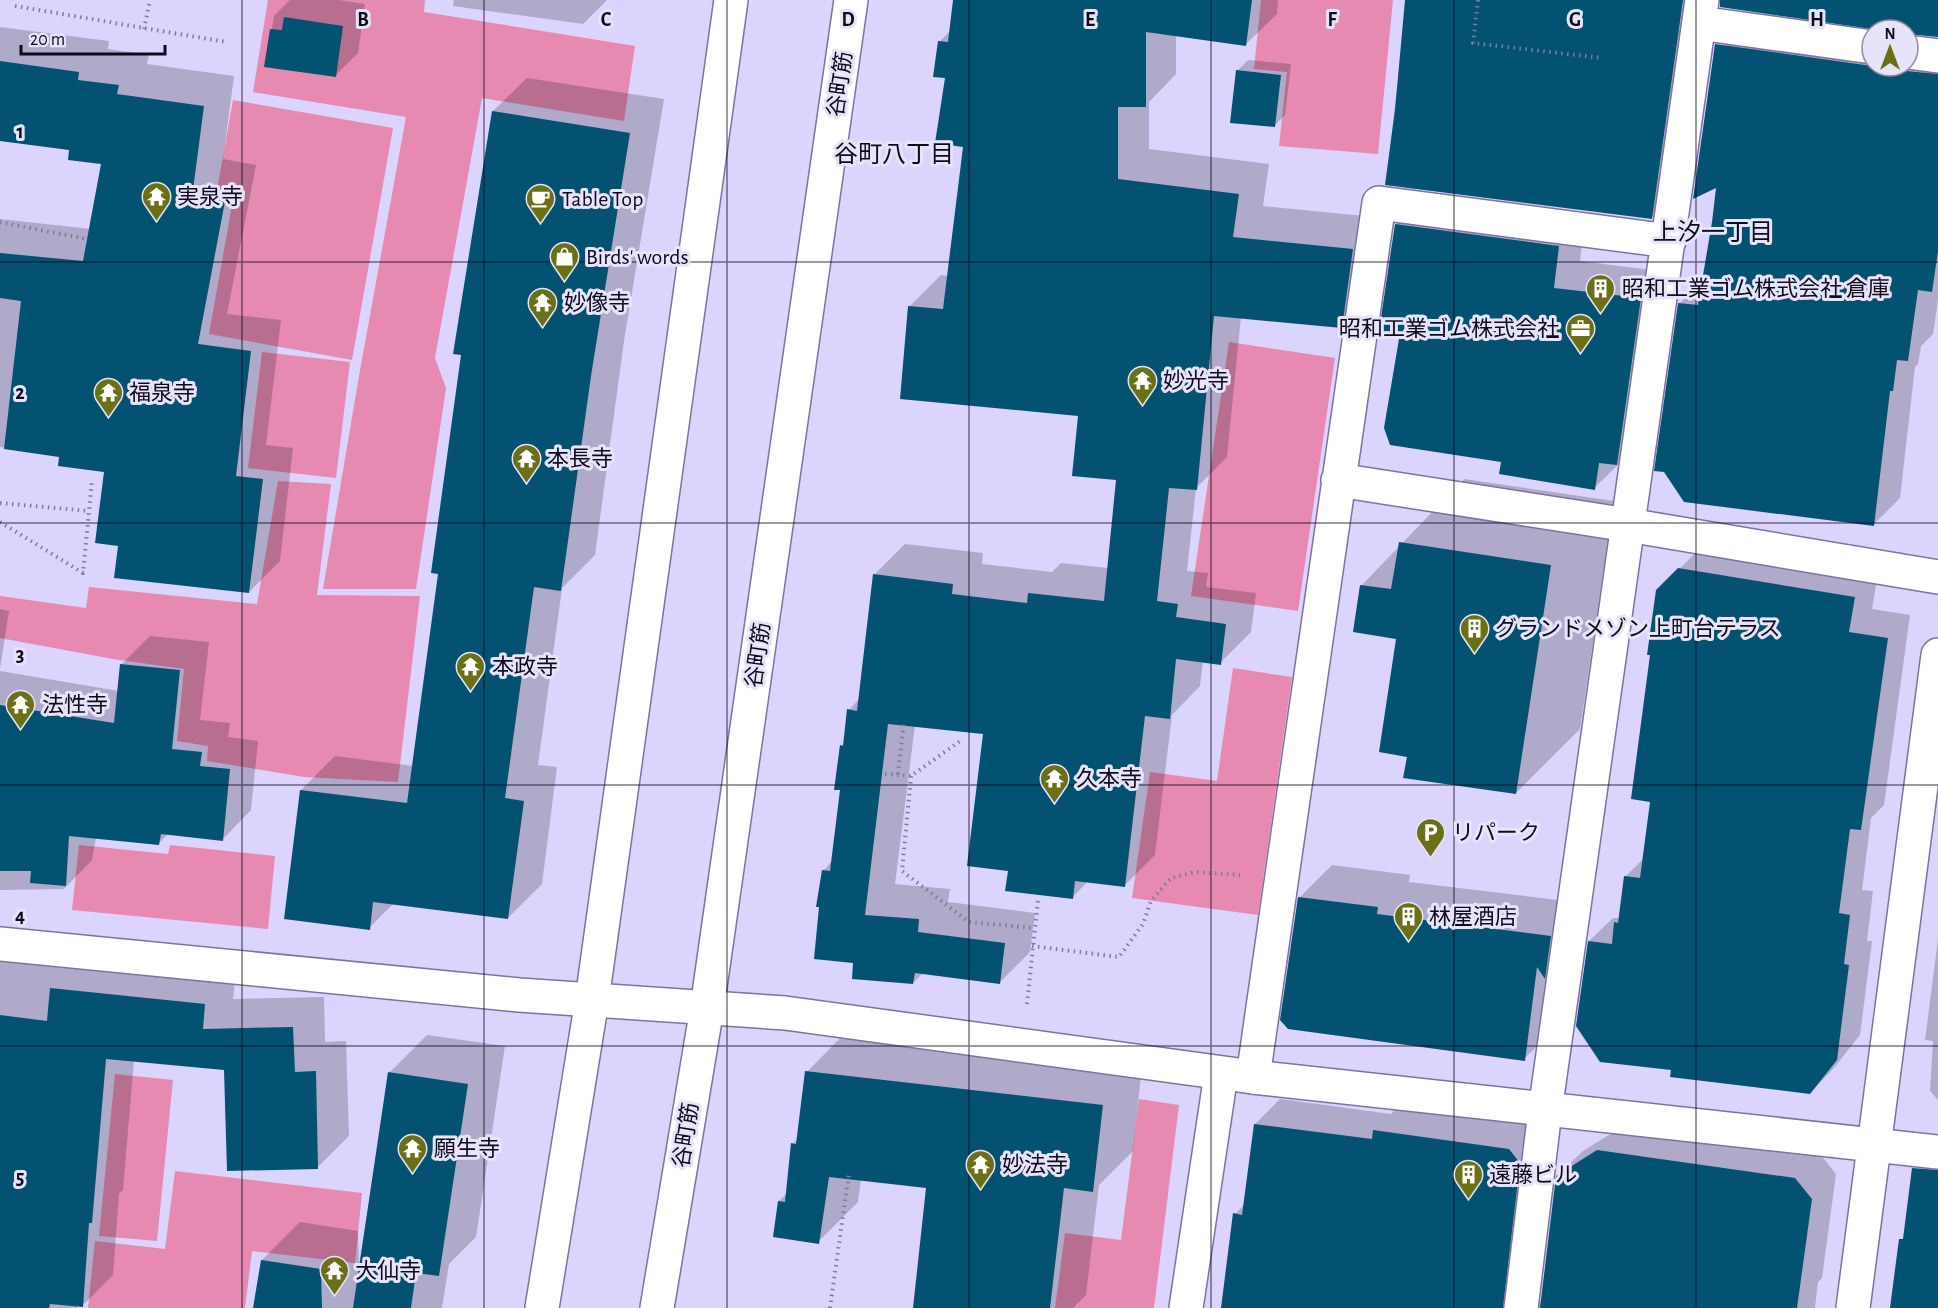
<svg xmlns="http://www.w3.org/2000/svg" width="1938" height="1308" viewBox="0 0 1938 1308" font-family="'Alegreya Sans','Noto Sans JP',sans-serif">
<style>
.green{fill:#e68ab2}
.shadow{fill:#0003}
.building{fill:#035272}
.lines{fill:none;stroke-linecap:round;stroke-linejoin:round}
.minor-casing{stroke:#7c73a2;stroke-width:36}
.tertiary-casing{stroke:#7c73a2;stroke-width:36}
.primary-casing{stroke:#7c73a2;stroke-width:36}
.path{stroke:#807b99;stroke-width:4;stroke-dasharray:1.5 4.5;stroke-linecap:butt}
.minor{stroke:#fff;stroke-width:33}
.tertiary{stroke:#fff;stroke-width:33}
.primary{stroke:#fff;stroke-width:33}
.grid{fill:none;stroke:#0e0a1c;stroke-width:1.5;stroke-opacity:0.55}
.labels{text-anchor:middle;stroke-width:6;stroke-linejoin:round;paint-order:stroke}
.street-label{font-size:22px;fill:#0e0a1c;stroke:#e7e4f9}
.poi-label{font-size:22px;fill:#0e0a1c;stroke:#e7e4f9;text-anchor:start}
.neighbourhood-label{font-size:24px;fill:#0e0a1c;stroke:#e7e4f9}
.grid-label{font-size:20px;text-anchor:middle;font-weight:bold;fill:#0e0a1c;stroke:#e7e4f9;stroke-width:6;stroke-linejoin:round;paint-order:stroke}
</style>
<rect width="100%" height="100%" fill="#dbd4fd"/>
<path class="green" d="M268,0H425L424,12L635,46L624,121L482,98L435,358L446,388L416,589H323L359,376L406,117L253,92Z
M1261,0H1393L1378,154L1279,146L1287,72L1254,69Z
M233,100L393,128L352,360L209,334L234,194L217,190Z
M1229,342L1335,358L1298,611L1191,596Z
M262,352L350,362L336,478L248,468Z
M278,481L331,484L317,595L420,596L398,782L304,777L207,761L208,746L177,741L184,669L113,659L0,638V596L86,608L89,587L257,604Z
M1233,668L1292,677L1258,915L1132,898L1150,772L1217,781Z
M79,845L168,854L170,845L275,856L268,929L72,910Z
M115,1074L173,1080L157,1241L99,1236Z
M1139,1099L1179,1105L1154,1308H1055L1065,1233L1121,1240Z
M175,1171L362,1193L355,1263L252,1251L245,1308H88L95,1241L165,1249Z"/>
<path class="shadow" d="M290,0H339L365,4L358,53L336,75L266,65L274,16Z
M454,0H607L583,24L453,6Z
M955,0H1278L1277,14L1245,45L1176,35V74L1149,102V149L1269,164L1263,206L1384,218L1373,295L1341,326L1241,317L1227,457L1196,488L1187,571L1208,573L1206,587L1256,593L1251,632L1220,663L1203,661L1200,686L1172,715L1155,855L1124,886L1088,881L1073,897L1010,869L985,733L915,725L895,884L950,889L948,902L1035,913L1030,952L999,983L923,973L913,983L855,962L823,871L833,860L842,789L841,746L845,742L849,710L860,698L874,575L905,544L983,553L982,564L1052,572L1061,563L1108,568L1117,479L1080,415L910,306L941,275L948,276L965,146L939,42L951,30Z
M1407,0H1709L1683,186L1652,217L1386,184Z
M1766,0H1938V36L1916,33L1922,41L1938,46V300L1933,334L1921,346L1918,364L1915,367L1900,498L1874,524L1680,303L1704,279L1718,185L1714,57L1740,31L1872,37V66H1908V36L1912,32L1882,30Z
M0,27L109,41L108,49L149,55L147,64L234,76L223,159L256,165L227,314L281,320L266,445L293,448L280,561L249,592L120,544L105,470L61,455L0,447V219L91,229L103,163L70,149L0,139Z
M1248,60L1291,64L1285,115L1274,126L1237,71Z
M527,78L664,99L624,341L595,555L562,588L538,765L557,767L542,884L508,918L394,903L369,928L301,790L335,756L413,766L440,572L493,111Z
M1423,198L1585,219L1580,261L1667,272L1621,462L1594,488L1503,461L1402,332L1396,225Z
M1464,479L1614,501L1580,729L1516,793L1408,756L1398,638L1362,585Z
M1703,545L1878,573L1872,609L1910,615L1884,805L1871,818L1862,890L1873,891L1867,941H1872L1860,1035L1833,1069L1810,1093L1673,1069L1589,941L1613,918H1620L1626,876L1644,858L1652,801V654L1658,591Z
M0,609L9,611L0,669Z
M150,636L209,642L200,720L230,723L228,737L258,741L251,810L223,839L168,834L159,843L96,837L92,860L64,889L0,890V671L119,691L121,665Z
M1332,865L1410,875L1409,882L1583,903L1557,1026L1524,1059L1299,898Z
M1938,939V1100L1930,1091L1933,1041L1925,1040Z
M0,951L236,973L233,999L324,997L325,1042L346,1041L349,1136L318,1167L225,1069L134,1060L123,1190L119,1194L113,1275L82,1306L78,1305L77,1308H0Z
M846,1032L1142,1066L1133,1151L1099,1185L1086,1295L1073,1308H914L928,1186L861,1179L858,1202L818,1242L779,1201L787,1193L793,1144L798,1138L807,1072Z
M427,1035L505,1046L476,1237L449,1264L442,1308H255L262,1260L300,1222L358,1231L359,1266L389,1073Z
M1280,1099L1391,1114L1399,1106L1533,1125L1534,1298L1542,1302L1557,1176L1583,1151L1623,1126L1820,1154L1836,1174L1822,1278L1818,1282L1815,1308H1222L1235,1214L1245,1204L1255,1124Z"/>
<path class="building" d="M953,0H1252L1246,46L1146,32V107H1118V179L1239,194L1233,237L1353,249L1342,328L1214,316L1197,490L1169,488L1157,601L1178,604L1176,617L1226,624L1221,665L1176,659L1170,719L1145,716L1125,887L1075,881L1073,899L1005,891L1008,871L967,866L983,734L888,724L865,915L919,919L918,932L1005,943L1000,984L915,973L913,984L852,979L853,963L814,959L819,907H816L822,870L830,871L840,790H834L840,745L843,746L847,709L857,711L873,574L953,584L952,594L1027,603L1028,593L1104,601L1116,480L1072,476L1078,416L900,399L908,306L943,309L963,147L935,143L945,78L933,77L938,41L948,42Z
M1405,0H1683L1652,219L1385,185L1395,110Z
M1720,0H1938V37L1908,34V30H1878L1720,7Z
M284,17L343,26L336,77L264,67L270,29L282,30Z
M1715,44L1872,66H1896L1906,71L1938,74V251L1932,292L1918,290L1908,361L1897,360L1893,391H1890L1874,526L1684,502L1664,472L1654,471L1678,303L1698,305L1712,222L1716,188L1693,199Z
M0,61L79,72L78,80L119,85L117,94L204,106L193,190L226,196L198,344L251,351L236,476L263,479L249,593L114,578L118,546L95,543L104,472L58,466L59,457L4,449L21,301L0,298V253L83,261L101,164L68,160L69,150L0,141Z
M1236,70L1281,75L1275,127L1230,123Z
M492,111L630,133L591,376L561,591L534,587L505,798L524,801L508,919L373,902L370,930L284,919L300,790L407,803L438,574L431,573L461,355L453,354Z
M1395,224L1559,246L1554,288L1641,298L1617,465L1599,463L1595,490L1499,474L1501,462L1390,445L1384,428L1400,333L1379,331Z
M1399,542L1551,565L1516,794L1403,778L1407,757L1379,752L1396,639L1353,632L1360,585L1391,589Z
M1678,568L1855,597L1849,632L1888,638L1861,830L1850,829L1839,913L1850,915L1844,964L1849,965L1837,1060L1810,1094L1670,1077L1671,1070L1600,1062L1576,1026L1588,941L1612,944L1614,922L1618,923L1624,876L1640,878L1650,802L1631,799L1650,655H1647L1656,590Z
M120,664L180,670L172,749L202,752L200,766L230,769L223,841L161,834L159,845L69,836L66,886L30,883L31,871H0V705L114,723Z
M1298,897L1378,907L1377,914L1551,936L1545,979L1537,967L1525,1061L1288,1029L1280,1020Z
M50,988L205,1004L203,1029L293,1027L295,1072L316,1071L318,1169L227,1171L224,1070L106,1059L92,1223H89L83,1307L50,1304L49,1308H0V1015L47,1021Z
M805,1071L1103,1105L1093,1192L1064,1188L1050,1308H913L926,1188L829,1177L819,1244L773,1237L778,1201L785,1202L791,1143L796,1144Z
M388,1072L468,1084L439,1276L416,1273L411,1308H353Z
M1254,1124L1372,1139L1373,1130L1509,1149L1520,1163L1503,1308H1221L1233,1213L1242,1215Z
M1597,1150L1795,1178L1812,1199L1797,1308H1540L1556,1176Z
M1912,1168L1938,1170V1308H1890L1899,1239H1903Z
M261,1260L321,1269L322,1308H253Z"/>
<g class="lines">
<defs>
<path id="minor" d="M1699,23L1872,47
M1908,52L1938,56
M1338,480L1628,525L1938,577
M1253,1077L1379,203L1669,241
M1186,1308L1221,1074
M1521,1308L1545,1111L1702,0"/>
<path id="tertiary" d="M0,944L519,995L785,1013L1253,1077L1938,1152
M1853,1308L1938,655"/>
<path id="primary" d="M542,1308L592,1000L731,0
M657,1308L707,1008L851,0"/>
</defs>
<use href="#minor" class="minor-casing"/>
<use href="#tertiary" class="tertiary-casing"/>
<use href="#primary" class="primary-casing"/>
<path class="path" d="M1478,0L1473,43L1602,58
M15,6L226,42
M144,29L150,0
M0,222L87,239
M0,503L89,511
M0,522L83,573L92,480
M885,774L911,776L963,739
M898,774L904,721
M911,776L902,871L969,922L1034,928
M1032,946L1119,957L1143,924L1151,901L1171,878L1195,872L1240,875
M1027,1004L1038,900
M830,1308L849,1173"/>
<use href="#minor" class="minor"/>
<use href="#tertiary" class="tertiary"/>
<use href="#primary" class="primary"/>
</g>
<path class="grid" d="M242,0V1308M484,0V1308M727,0V1308M969,0V1308M1211,0V1308M1454,0V1308M1696,0V1308M0,262H1938M0,523H1938M0,785H1938M0,1046H1938"/>
<defs>
<symbol id="temple-pin" viewBox="-11 -11 22 30"><path d="M0 17L-7.5 6A9.5 9.5 0 1 1 7.5 6Z" fill="#6b7016" stroke="#e7e4f9"/><path d="M0-6L5-2H3V0L6.5 2.5H4V6H1.5V3h-3V6H-4V2.5H-6.5L-3 0V-2H-5Z" fill="#fff"/></symbol>
<symbol id="cafe-pin" viewBox="-11 -11 22 30"><path d="M0 17L-7.5 6A9.5 9.5 0 1 1 7.5 6Z" fill="#6b7016" stroke="#e7e4f9"/><path d="M-5.5-4.5H6V0H3Q3 3.5 0 3.5H-2.5Q-5.5 3.5-5.5 0ZM3-3.2v2h1.7v-2ZM-6 4.5H4V6H-6Z" fill="#fff"/></symbol>
<symbol id="shop-pin" viewBox="-11 -11 22 30"><path d="M0 17L-7.5 6A9.5 9.5 0 1 1 7.5 6Z" fill="#6b7016" stroke="#e7e4f9"/><path d="M-5-2.5h2.3a2.7 3.5 0 0 1 5.4 0H5L5.5 6h-11ZM-1.5-2.5h3a1.5 2.3 0 0 0-3 0Z" fill="#fff"/></symbol>
<symbol id="building-pin" viewBox="-11 -11 22 30"><path d="M0 17L-7.5 6A9.5 9.5 0 1 1 7.5 6Z" fill="#6b7016" stroke="#e7e4f9"/><path d="M-4-6H4V6H1V3H-1V6H-4ZM-2.5-4.3h1.7v1.8h-1.7ZM.8-4.3h1.7v1.8H.8ZM-2.5-1h1.7V.8h-1.7ZM.8-1h1.7V.8H.8Z" fill="#fff"/></symbol>
<symbol id="office-pin" viewBox="-11 -11 22 30"><path d="M0 17L-7.5 6A9.5 9.5 0 1 1 7.5 6Z" fill="#6b7016" stroke="#e7e4f9"/><path d="M-6-3h4V-5.5h4V-3h4V5H-6ZM-1-4.5V-3h2v-1.5ZM-6 0V1H6V0Z" fill="#fff"/></symbol>
<symbol id="parking-pin" viewBox="-11 -11 22 30"><path d="M0 17L-7.5 6A9.5 9.5 0 1 1 7.5 6Z" fill="#6b7016" stroke="#e7e4f9"/><path d="M-3.5-5.5H1a3.5 3.5 0 0 1 0 7H-1V5.5H-3.5ZM-1-3.4V-.6H.8a1.4 1.4 0 0 0 0-2.8Z" fill="#fff"/></symbol>
</defs>
<g fill-rule="evenodd">
<use href="#temple-pin" x="140" y="180" width="33" height="45"/>
<use href="#cafe-pin" x="524" y="182" width="33" height="45"/>
<use href="#shop-pin" x="548" y="240" width="33" height="45"/>
<use href="#building-pin" x="1584" y="272" width="33" height="45"/>
<use href="#temple-pin" x="526" y="286" width="33" height="45"/>
<use href="#office-pin" x="1564" y="312" width="33" height="45"/>
<use href="#temple-pin" x="1126" y="364" width="33" height="45"/>
<use href="#temple-pin" x="92" y="376" width="33" height="45"/>
<use href="#temple-pin" x="510" y="442" width="33" height="45"/>
<use href="#building-pin" x="1458" y="612" width="33" height="45"/>
<use href="#temple-pin" x="454" y="650" width="33" height="45"/>
<use href="#temple-pin" x="4" y="688" width="33" height="45"/>
<use href="#temple-pin" x="1038" y="762" width="33" height="45"/>
<use href="#parking-pin" x="1414" y="816" width="33" height="45"/>
<use href="#building-pin" x="1392" y="900" width="33" height="45"/>
<use href="#temple-pin" x="396" y="1132" width="33" height="45"/>
<use href="#temple-pin" x="964" y="1148" width="33" height="45"/>
<use href="#building-pin" x="1452" y="1158" width="33" height="45"/>
<use href="#temple-pin" x="318" y="1254" width="33" height="45"/>
</g>
<g class="labels">
<g class="street-label">
<text transform="translate(839 84) rotate(-82)" y="8">谷町筋</text>
<text transform="translate(757 655) rotate(-82)" y="8">谷町筋</text>
<text transform="translate(685 1135) rotate(-81)" y="8">谷町筋</text>
</g>
<g class="poi-label">
<text x="177" y="204">実泉寺</text>
<text x="562" y="206">Table Top</text>
<text x="586" y="264">Birds' words</text>
<text x="1622" y="296">昭和工業ゴム株式会社 倉庫</text>
<text x="564" y="310">妙像寺</text>
<text x="1559" y="336" text-anchor="end">昭和工業ゴム株式会社</text>
<text x="1163" y="388">妙光寺</text>
<text x="129" y="400">福泉寺</text>
<text x="547" y="466">本長寺</text>
<text x="1495" y="636">グランドメゾン上町台テラス</text>
<text x="492" y="674">本政寺</text>
<text x="42" y="712">法性寺</text>
<text x="1076" y="786">久本寺</text>
<text x="1452" y="840">リパーク</text>
<text x="1429" y="924">林屋酒店</text>
<text x="434" y="1156">願生寺</text>
<text x="1002" y="1172">妙法寺</text>
<text x="1489" y="1182">遠藤ビル</text>
<text x="355" y="1278">大仙寺</text>
</g>
<g class="neighbourhood-label">
<text x="894" y="162">谷町八丁目</text>
<text x="1713" y="240">上汐一丁目</text>
</g>
</g>
<g class="grid-label">
<text x="363" y="26">B</text>
<text x="606" y="26">C</text>
<text x="848" y="26">D</text>
<text x="1090" y="26">E</text>
<text x="1332" y="26">F</text>
<text x="1575" y="26">G</text>
<text x="1817" y="26">H</text>
<text x="20" y="138">1</text>
<text x="20" y="399">2</text>
<text x="20" y="661">3</text>
<text x="20" y="922">4</text>
<text x="20" y="1184">5</text>
</g>
<g transform="translate(1890 48)"><circle r="28" fill="#e7e4f9" stroke="#908da1" stroke-width="1.5"/>
<path d="M0-4.5L10 22L0 15L-10 22Z" fill="#6b7016"/>
<text y="-9" font-size="16" font-weight="bold" text-anchor="middle" fill="#0e0a1c">N</text>
</g>
<path d="M21 45v9h144v-9" fill="none" stroke="#0e0a1c" stroke-width="3"/>
<text x="30" y="45" font-size="18" fill="#0e0a1c" stroke="#e7e4f9" stroke-width="4.5" paint-order="stroke">20 m</text>
</svg>
